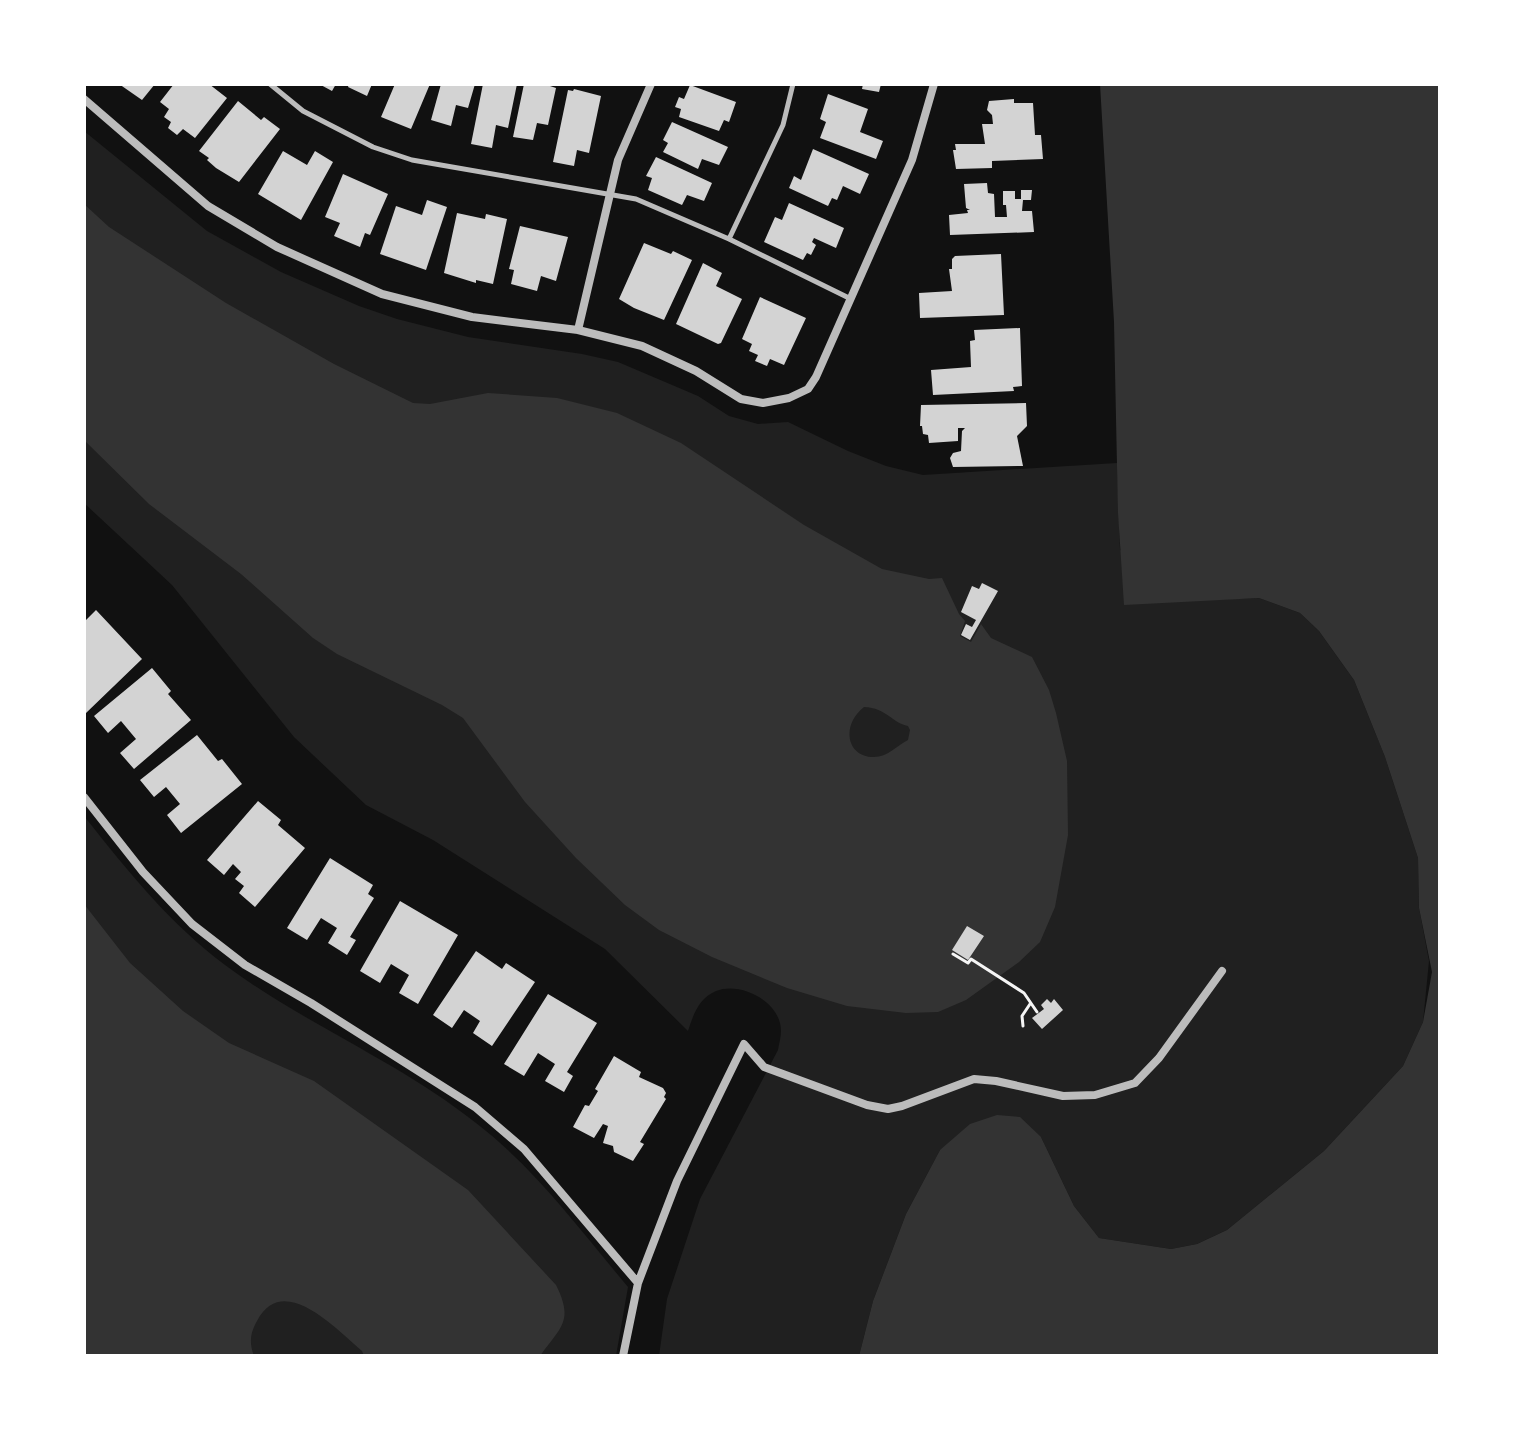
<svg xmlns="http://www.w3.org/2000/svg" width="1524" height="1440" viewBox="0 0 1524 1440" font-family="'Zilla Slab',serif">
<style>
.green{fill:#202020}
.water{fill:#333;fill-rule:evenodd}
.building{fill:#d3d3d3}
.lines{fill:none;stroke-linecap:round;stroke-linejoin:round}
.path{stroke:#f5f5f5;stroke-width:3}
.service{stroke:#bcbcbc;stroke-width:5}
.minor{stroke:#bcbcbc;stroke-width:8}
</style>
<rect width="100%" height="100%" fill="#111"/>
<path class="green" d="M84,131L207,231L281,272L359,306L397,319L468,337L582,354L618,362L698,396L729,416L758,424L788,422L848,451L886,466L923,475L1117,463L1120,550L1203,600L1259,598L1300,613L1319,631L1354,680L1385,757L1418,858L1419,908L1429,961L1423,1022L1403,1066L1324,1151L1227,1230L1197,1244L1171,1249L1099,1238L1074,1206L1041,1137L940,1150L906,1214L873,1301L859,1356H659L667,1299L700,1199L778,1050C779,1044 781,1037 781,1031C781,1002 741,981 716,991C699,998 693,1015 688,1031L605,949L433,840L366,805L294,737L172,585L84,503Z
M84,816C127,870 169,923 225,965C304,1024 398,1061 476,1123C535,1168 581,1231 628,1287L616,1356H84Z"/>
<path class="water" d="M1100,84H1440V1356H859L873,1301L906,1214L940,1150L970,1124L997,1115L1020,1117L1041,1137L1074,1206L1099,1238L1171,1249L1197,1244L1227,1230L1324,1151L1403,1066L1423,1022L1432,972L1419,908L1418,858L1385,757L1354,680L1319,631L1300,613L1259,598L1124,605L1118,513L1114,322Z
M84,204L109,227L226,303L334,364L413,403L430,404L488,393L557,398L617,413L681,443L804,525L882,569L929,579L942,578L959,614L965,621L960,636L971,642L981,624L991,638L1032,657L1049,690L1056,713L1067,761L1068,835L1055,907L1040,942L1019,962L966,1000L938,1012L906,1013L847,1006L787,988L712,957L659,930L625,905L576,858L525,802L463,718L442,705L337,654L313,638L241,574L149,504L84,440ZM864,707C887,708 892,723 908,726L910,730L908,740C896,746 888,757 874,757C846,757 841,725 864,707Z
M84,904L130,963L183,1011L229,1043L314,1081L468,1190L556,1285C574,1321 561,1327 540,1356H364L362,1351C336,1329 283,1271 257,1321C250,1333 249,1343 254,1356H84Z"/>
<path class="building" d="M119,84H155L142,100Z
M174,84H209L227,98L195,138L183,129L177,135L168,128L171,122L164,117L169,109L160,102Z
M319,84H336L332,91Z
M349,84H372L367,96L348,87Z
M395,84H430L411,129L381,117Z
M441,84H475L468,108L456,105L451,126L431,120Z
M483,84H517L508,128L496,125L492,148L471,144Z
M524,84H544L556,88L548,125L537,123L533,140L513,137Z
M863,84H881L879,92L862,89Z
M690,85L736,102L729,122L724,120L719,131L679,117L681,109L675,107L679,97L684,99Z
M574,89L601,96L589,153L577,150L574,166L553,162L568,90L573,91Z
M828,94L868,109L860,132L883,141L876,159L820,138L826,122L820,119Z
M1014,99V103H1033L1035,135H1041L1043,159L992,161V168L956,169L953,150H956L955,144H985L982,124H993L992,115L987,110L989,101Z
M238,101L261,120L264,117L280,129L239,182L216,168L207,160L209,158L199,151Z
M672,122L728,147L719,165L702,159L698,169L663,152L668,143L663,140Z
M813,149L869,174L860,194L843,186L837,200L832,198L828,206L789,188L794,176L801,180Z
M283,151L307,165L315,151L333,162L301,220L258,194Z
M656,157L712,183L704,201L687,195L682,205L648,190L652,178L646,176Z
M343,174L388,194L370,235L365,233L360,247L334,236L340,223L325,217Z
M987,183L988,193L994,194L995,217H1007L1006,205H1003V191H1015V199H1021V190H1032L1031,200H1023L1022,211H1032L1034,232L950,235L949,215L968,213L967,210H970L966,208L964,184Z
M427,200L447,207L426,270L380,254L396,206L422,215Z
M789,203L844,228L836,248L814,238L812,242L816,245L811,255L807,253L803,260L764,242L775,217L782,220Z
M457,213L485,219L486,214L507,219L493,284L476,280V283L444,273Z
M520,226L568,237L556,281L541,276L537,291L511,284L514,270L509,269Z
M644,243L671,254L673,251L692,260L664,320L634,308L619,299Z
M1001,254L1004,315L920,318L919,293L952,291L949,269H952V259L955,256Z
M703,263L722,273L716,286L742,299L721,343L718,344L676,324Z
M760,297L806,318L784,365L770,359L767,366L755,361L758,355L749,351L752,344L742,339Z
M1020,328L1022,386L1013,387L1014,391L933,395L931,370L971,367L970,341L975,340L974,330Z
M1026,403L1027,426L1017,436L1023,466L953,467L950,458L953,453L961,451L962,431L965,428H958V441L929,443L928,435L923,434L922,426H920L921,405Z
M982,583L998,591L970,640L961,635L966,624L972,627L976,620L961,612L972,586L979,589Z
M96,610L142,659L86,713L84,622Z
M152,668L171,691L168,694L191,720L134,769L120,753L136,739L121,721L108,733L94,716Z
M197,735L218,761L222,759L242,784L181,833L167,815L180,804L166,787L154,797L140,780Z
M258,801L281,820L278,825L305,848L255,907L239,893L244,886L235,879L241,872L233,864L224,875L207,860Z
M330,858L373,885L368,894L374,898L350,937L356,940L347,955L328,943L337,928L321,918L307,940L287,928Z
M400,901L458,935L418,1004L399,993L409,975L391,964L380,983L360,971Z
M967,926L984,936L968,960L952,950Z
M476,951L502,969L506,963L535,982L492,1046L473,1033L480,1021L464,1010L452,1028L433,1015Z
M548,994L597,1023L567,1072L573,1076L564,1092L545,1081L555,1064L538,1053L524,1076L504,1064Z
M1047,999L1051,1003L1054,999L1063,1010L1042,1029L1032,1018L1044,1009L1041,1005Z
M614,1056L641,1072L639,1077L663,1088L666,1093L664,1097L666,1099L640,1142L644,1144L633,1161L614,1152L613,1146L603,1143L608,1126L603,1124L594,1138L573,1127L585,1105L589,1106L598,1091L595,1089Z"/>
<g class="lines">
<path class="path" d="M953,954L968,963L971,959L1024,993L1037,1012
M1023,1026L1022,1016L1030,1004"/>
<path class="service" d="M270,84L303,111L373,147L412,160L636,199L729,239L851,299
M729,239L783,125L793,84"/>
<path class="minor" d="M84,99L208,206L277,247L382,294L472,317L578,330L642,346L696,371L741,399L763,403L789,398L808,389L816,377L912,160L934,84
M578,330L618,160L651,84
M84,797L143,872L192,924L245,965L311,1003L475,1107L524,1149L638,1283
M623,1356L638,1283L677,1181L744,1044L764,1067L867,1105L888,1109L902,1106L974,1079L996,1081L1063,1096L1095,1095L1135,1083L1159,1058L1222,971"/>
</g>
<rect width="1524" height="1440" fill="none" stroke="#ffffff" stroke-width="172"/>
</svg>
